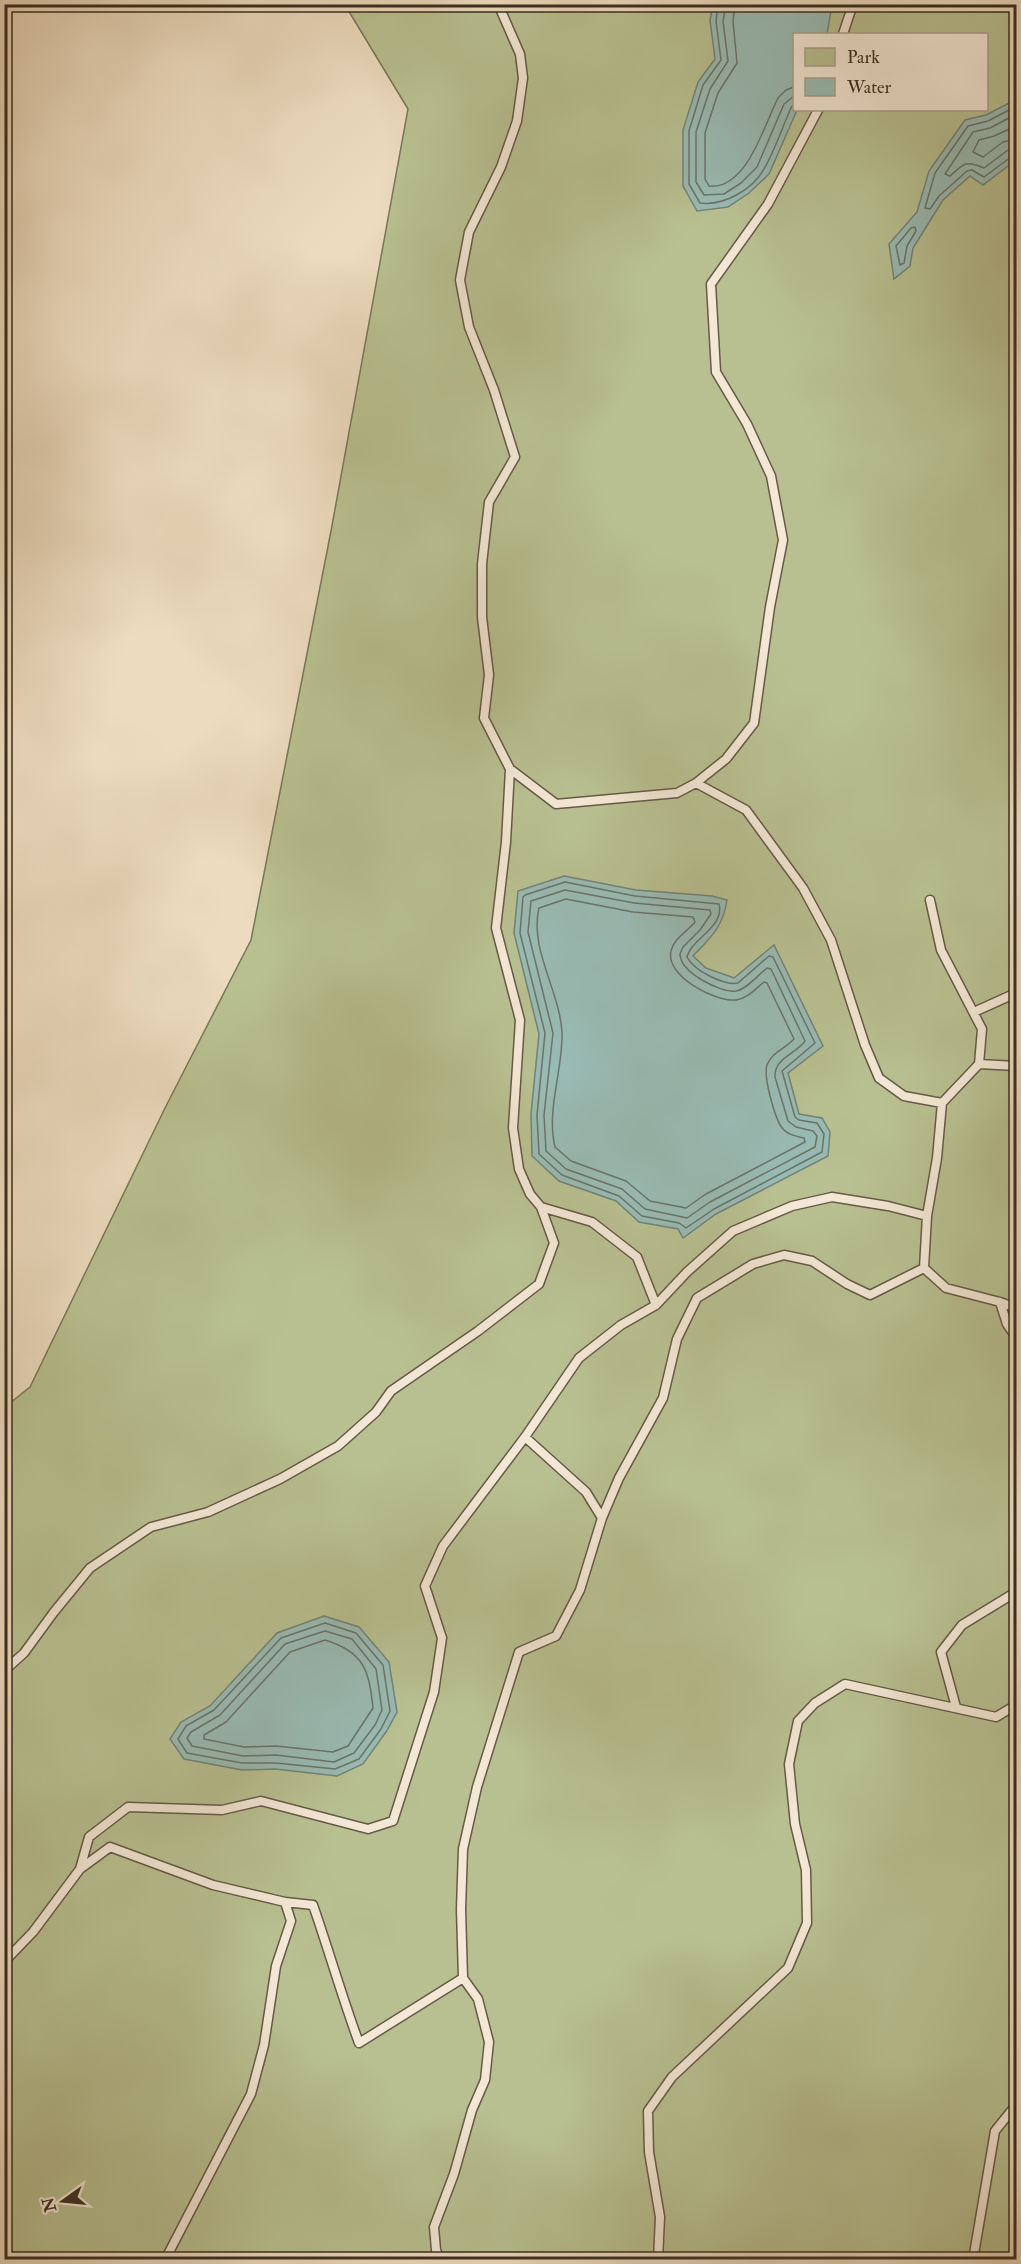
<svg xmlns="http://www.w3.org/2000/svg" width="1021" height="2264" viewBox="0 0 1021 2264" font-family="'IM FELL Double Pica',serif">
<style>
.green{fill:#b8c091;stroke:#787759;stroke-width:1.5;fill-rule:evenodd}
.water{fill:#99bbb4;stroke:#738379;stroke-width:1.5}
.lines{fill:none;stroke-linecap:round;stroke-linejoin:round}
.shore{stroke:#69746a;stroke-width:1.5}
.lane-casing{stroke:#665948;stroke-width:11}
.lane{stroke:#f3e8d5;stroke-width:8}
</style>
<rect width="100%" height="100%" fill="#ecdbbe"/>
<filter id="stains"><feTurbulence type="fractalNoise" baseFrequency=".00333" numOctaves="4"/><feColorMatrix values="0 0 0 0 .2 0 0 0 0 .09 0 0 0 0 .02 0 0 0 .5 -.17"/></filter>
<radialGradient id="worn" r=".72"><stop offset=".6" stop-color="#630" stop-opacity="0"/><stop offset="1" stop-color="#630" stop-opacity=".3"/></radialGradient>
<path class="green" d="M345,5H1016V2259L5,2260V1407L30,1387L165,1108L251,940L331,531L408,109ZM794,34H986V110H794Z"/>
<path class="water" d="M713,5H832L827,34H794V110H797L769,174L749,193L728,207L697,211L683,186V130L698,82L715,59L710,20Z
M1013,101L1016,107V160L983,185L970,176L943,200L913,248L910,266L894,279L889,244L917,212L929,171L965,120L986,115Z
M564,876L636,890L712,896L727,900C723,927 711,937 693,956L706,968L734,978L774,945L823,1046L788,1073L799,1114L822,1118L830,1132L828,1156L716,1214L683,1238L678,1229L639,1222L616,1201L559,1181L532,1156L531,1114L539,1034L514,933L518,891Z
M324,1616L359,1627L389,1662L397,1712L386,1732L363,1764L337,1776L275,1769L242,1770L184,1759L170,1739L181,1722L210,1706L277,1633Z"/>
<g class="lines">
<path class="shore" d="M718,4L716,21L721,60L703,85L689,131V184L700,203C724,206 752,190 764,169C775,150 782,128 791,108L794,104
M726,4L723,21L728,61L710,89L696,132V182L704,195L724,194L741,183L757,167L784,104L794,96
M735,4L733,21L737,63L718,93L705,133V179L709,186C747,190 764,125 778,98L786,90L794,87
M1016,110L1011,109L988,121L968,126L935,173L925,208L930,209L939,196L967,171L972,170L984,177L1011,157L1016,155
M1016,117H1011L990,128L973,132L945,174L950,176C964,163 966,160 984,168L1008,150L1016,148
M1016,126L994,136L979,140L973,152L983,157L1003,142L1016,139
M911,228L915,227L916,231L907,246L904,263L900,265L896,246Z
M565,882L635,896L719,904C725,927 691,939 687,957C693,970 724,986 738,983L769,956L773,957L815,1043L782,1071L795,1117L799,1120L817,1123L824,1134L822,1152L714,1209L686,1228L679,1223L642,1216L619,1196L562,1175L539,1154L537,1115L545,1033L520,933L523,897L525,895Z
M565,890L634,903L710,910L711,914L700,930L683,947L680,954C680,972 720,993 736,991C747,989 758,975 767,968L771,969L805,1041C796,1054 774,1058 775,1077L788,1121L796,1127L813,1131L817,1136L815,1147L710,1202L687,1218L645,1209L622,1189L566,1169L546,1151L544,1115L553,1033L528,932L531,901Z
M566,899L633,912L693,917L695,922C688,931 674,938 671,951C665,976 715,1002 736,1000C747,999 755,989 764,982L767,983L794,1039C786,1048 772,1052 767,1065C763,1076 775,1120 783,1129C788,1135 796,1136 804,1138L805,1142L706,1194L686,1208L650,1201L626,1181L571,1161L555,1147C546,1110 563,1070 562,1033C560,991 529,949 539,908Z
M325,1623L356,1633L383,1665L390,1711L381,1729L359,1759L335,1769L276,1763H242L187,1753L178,1739L186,1726L214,1710L281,1638Z
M325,1631L352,1639L376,1669L382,1710L375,1725L354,1753L334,1762L276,1755L243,1756L192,1746L187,1738L191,1732L220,1715L285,1644Z
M325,1640C364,1652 369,1670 373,1708L348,1746L333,1752L276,1746L244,1747L204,1739V1735L226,1722L290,1652Z"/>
<defs>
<path id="lane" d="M843,34L853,4
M510,769L556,804L677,793L696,783L746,810L803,888L831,940L865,1045L879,1078L904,1096L942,1103
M696,783L726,759L754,723L770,607L783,540L771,476L747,424L716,372L711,284L768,204L818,110
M930,900L941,950L982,1029L979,1064
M974,1012L1016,993
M927,1216L937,1158L942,1103L979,1064L1016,1066
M924,1268L946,1288L1000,1302L1007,1324L1016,1337
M1000,1302L1016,1308
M602,1518L619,1478L663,1398L677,1339L697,1298L753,1264L784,1255L812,1261L847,1284L870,1295L924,1268L927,1216L888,1206L832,1197L792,1206L733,1231L687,1272L656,1305
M4,1671L24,1653L54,1612L90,1568L151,1527L208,1512L280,1479L338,1446L376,1412L391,1391L478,1331L539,1284L554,1243L541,1207L530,1194L519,1169L513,1128L520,1020L496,928L506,842L510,769L484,718L489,675L482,617V564L489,502L515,457L494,390L469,327L460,280L469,232L501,167L517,121L523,78L520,54L498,4
M956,1707L941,1652L962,1625L1016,1592
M80,1869L89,1837L128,1807L222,1810L261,1801L368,1829L393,1821L434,1692L442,1638L425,1586L443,1546L525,1437L579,1358L621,1325L656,1305L637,1257L592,1222L541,1207
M285,1902L313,1905C329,1951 342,1997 359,2043L463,1978L478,1999L489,2042L485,2080L472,2110L454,2174L434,2227L436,2250L440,2260
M4,1962L33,1932L80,1869L110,1847L213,1885L285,1902L291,1921L276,1966L264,2045L251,2094L165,2260
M463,1978L461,1909L463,1849L477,1787L519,1652L556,1636L580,1590L602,1518L586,1492L525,1437
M658,2260L660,2217L649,2152L648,2111L672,2077L788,1968L807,1923L806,1870L795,1824L789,1764L798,1721L815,1703L845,1684L996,1717L1016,1705
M973,2260L995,2131L1016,2105"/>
</defs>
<use href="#lane" class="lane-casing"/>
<use href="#lane" class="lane"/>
</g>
<rect width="1021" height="2264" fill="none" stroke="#ecdbbe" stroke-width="24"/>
<rect x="6" y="6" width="1009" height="2252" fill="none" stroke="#392e21" stroke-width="3"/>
<rect x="12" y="12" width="997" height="2240" fill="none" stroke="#392e21" stroke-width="1.5"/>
<rect x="793" y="33" width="195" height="78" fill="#f3e8d5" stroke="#a99e8d" stroke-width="1.5"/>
<rect x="805" y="48" width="30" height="18" fill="#b8c091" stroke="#a99e8d" stroke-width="1.5"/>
<text x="847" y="63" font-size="18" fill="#392e21">Park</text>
<rect x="805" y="78" width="30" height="18" fill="#99bbb4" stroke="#a99e8d" stroke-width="1.5"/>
<text x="847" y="93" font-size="18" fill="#392e21">Water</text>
<g transform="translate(63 2201) rotate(255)" stroke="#f3e8d5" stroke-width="4.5" paint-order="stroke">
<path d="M0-4.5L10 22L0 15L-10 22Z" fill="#392e21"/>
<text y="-9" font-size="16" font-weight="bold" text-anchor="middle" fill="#392e21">N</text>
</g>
<rect width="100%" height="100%" filter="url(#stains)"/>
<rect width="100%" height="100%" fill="url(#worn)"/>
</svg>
